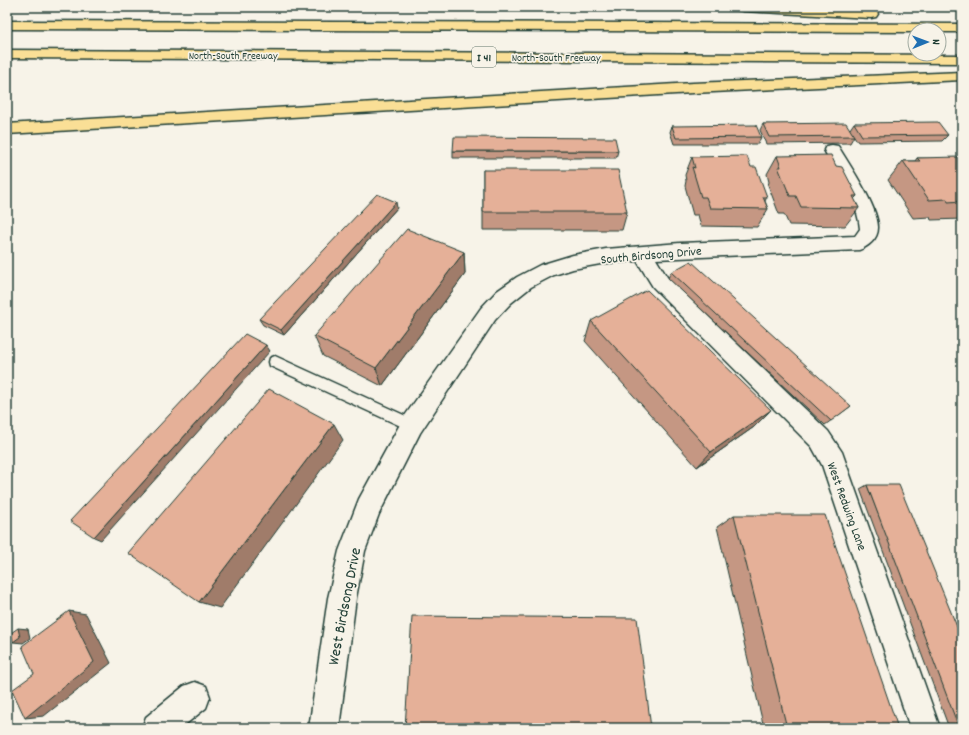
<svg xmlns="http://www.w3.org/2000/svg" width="969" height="735" viewBox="0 0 969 735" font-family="Dekko,sans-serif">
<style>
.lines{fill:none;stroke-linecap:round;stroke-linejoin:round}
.service-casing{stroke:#1f3d34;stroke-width:3}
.minor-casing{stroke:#1f3d34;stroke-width:3}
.motorway-casing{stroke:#1f3d34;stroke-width:3}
.service{fill:#f7f3e8;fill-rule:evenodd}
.minor{fill:#f7f3e8;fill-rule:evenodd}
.motorway{fill:#fadf96;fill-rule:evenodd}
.wall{fill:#c59783;stroke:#1f3d34}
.shaded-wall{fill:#a07b6a;stroke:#1f3d34}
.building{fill:#e5b098;stroke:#1f3d34}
.labels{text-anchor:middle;stroke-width:3.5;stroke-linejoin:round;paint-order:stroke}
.far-street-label{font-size:11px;fill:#1f3d34;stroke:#f7f3e8}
.shield{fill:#f7f3e8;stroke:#60746a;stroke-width:1}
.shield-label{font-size:12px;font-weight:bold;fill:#1f3d34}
.street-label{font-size:13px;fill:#1f3d34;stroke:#f7f3e8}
.near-street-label{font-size:16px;fill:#1f3d34;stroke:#f7f3e8}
</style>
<rect width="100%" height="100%" fill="#f7f3e8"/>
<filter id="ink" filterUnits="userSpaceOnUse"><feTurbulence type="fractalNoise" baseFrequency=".025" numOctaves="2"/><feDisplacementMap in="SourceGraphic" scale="8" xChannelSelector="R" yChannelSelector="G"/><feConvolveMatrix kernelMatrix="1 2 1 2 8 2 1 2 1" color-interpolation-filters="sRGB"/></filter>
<g filter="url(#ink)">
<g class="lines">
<defs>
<path id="service" d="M275,356L417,421L419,425L417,429L412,431L407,429L270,366L269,362L270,358Z"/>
<path id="minor" d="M832,145L838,146C849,164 879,208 878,228C878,239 868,247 859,250L656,259L667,277L828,431L842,452L940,728H910L822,465L812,447L653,287L637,261L606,263L573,269L554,275L531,287L511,303L495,320L420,433L379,514L365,551L356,598L339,728H309L328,598L339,551L359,499L404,417L481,308L497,291L517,277L540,265L573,255L606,249L680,243L855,236L860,229C858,201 837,174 824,150L826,146Z
M195,682L206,686L210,697L206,708L181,728H142L146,717L184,686Z"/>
<path id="motorway" d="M736,7H815L871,10L876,11L878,14L876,17L871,18L743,11L738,10Z
M7,21L962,24V32H939V30H915V32L7,29Z
M7,50L962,55V63L7,58Z
M962,72V80L693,93L7,134V124L693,83Z"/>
</defs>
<use href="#service" class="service-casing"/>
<use href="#minor" class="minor-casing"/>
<use href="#motorway" class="motorway-casing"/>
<use href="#service" class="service"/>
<use href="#minor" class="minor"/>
<use href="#motorway" class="motorway"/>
</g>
<path class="wall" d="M854,123L948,135L942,141L858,142L854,136L850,143L766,144L760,130L763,124L850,129Z
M672,126L761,137L758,144H674L670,132Z
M453,151H618L616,158H453Z
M777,156L836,166L857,196L854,199L859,208L845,226L789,225L784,214H779L768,185L769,182L767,174Z
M692,157L751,167L767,197L765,201L768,209L757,227L701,226L698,215H693L685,186L686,181L685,175Z
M917,158L962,159V219L931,220L930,217L913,218L888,180L903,161H915Z
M483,170L627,212L622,230H483Z
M397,208L284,335L263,325L259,319Z
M464,252L465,274L382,386L323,356L314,336Z
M671,272L851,406L825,425L668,278Z
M591,321L771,410L754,427L697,467L585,341Z
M867,485L962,728H949L860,489Z
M734,515L898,728H764L717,527Z"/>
<path class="shaded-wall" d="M396,202L397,208L284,335L281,330Z
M464,252L465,274L382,386L376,368Z
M266,345L270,351L101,540L94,537Z
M771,410L754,427L697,467L711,452Z
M334,424L343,440L220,608L199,602Z
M69,611L86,614L111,663L44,716L25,718Z
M18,628L28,629L30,638L23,643L13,642Z"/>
<path class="building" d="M938,122L948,135L862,136L854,123Z
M846,123L854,136L769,137L763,124Z
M756,125L761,137L676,138L672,126Z
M454,137L615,138L618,151H453Z
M831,155L836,166L842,167L857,196H853L859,208L801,207L796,196H790L778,167H781L777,156Z
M747,156L751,167H756L767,197H763L768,209L710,208L706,197H701L692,167L695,168L692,157Z
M959,157L961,159H962V201L948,202L947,199L929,200L903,161H920L917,158Z
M483,170H618L627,212H483Z
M377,194L396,202L281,330L259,319Z
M407,229L464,252L376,368L314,336Z
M691,261L851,406L831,421L671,272Z
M647,290L771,410L711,452L591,321Z
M245,334L266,345L94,537L70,521Z
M269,389L334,424L199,602L128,553Z
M867,485H899L962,639V728H959Z
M734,515H825L898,728H787Z
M69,611L94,662L25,718L12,690L34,674L22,646Z
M412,616L637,618L651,728H405Z
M18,628L20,637L13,642L11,633Z"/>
</g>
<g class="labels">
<g class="far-street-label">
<text x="233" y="59">North-South Freeway</text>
<text x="556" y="61">North-South Freeway</text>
</g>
<rect class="shield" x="472" y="47" width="24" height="20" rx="3"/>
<g class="shield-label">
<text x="484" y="61">I 41</text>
</g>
<g class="street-label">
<text transform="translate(651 254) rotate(-5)" y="5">South Birdsong Drive</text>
<text transform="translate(848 506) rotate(70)" y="5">West Redwing Lane</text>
</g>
<g class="near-street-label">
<text transform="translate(343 606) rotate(-79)" y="6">West Birdsong Drive</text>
</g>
</g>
<rect width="969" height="735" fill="none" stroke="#f7f3e8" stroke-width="24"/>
<rect x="12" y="12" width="945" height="711" fill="none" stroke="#1f3d34" stroke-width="1.5" filter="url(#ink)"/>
<g transform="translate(927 42) rotate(89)"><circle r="19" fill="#f7f3e8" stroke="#a1aaa0"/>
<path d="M0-3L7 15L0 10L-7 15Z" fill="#1f6fb2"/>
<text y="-6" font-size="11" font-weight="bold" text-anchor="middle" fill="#1f3d34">N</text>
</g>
</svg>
